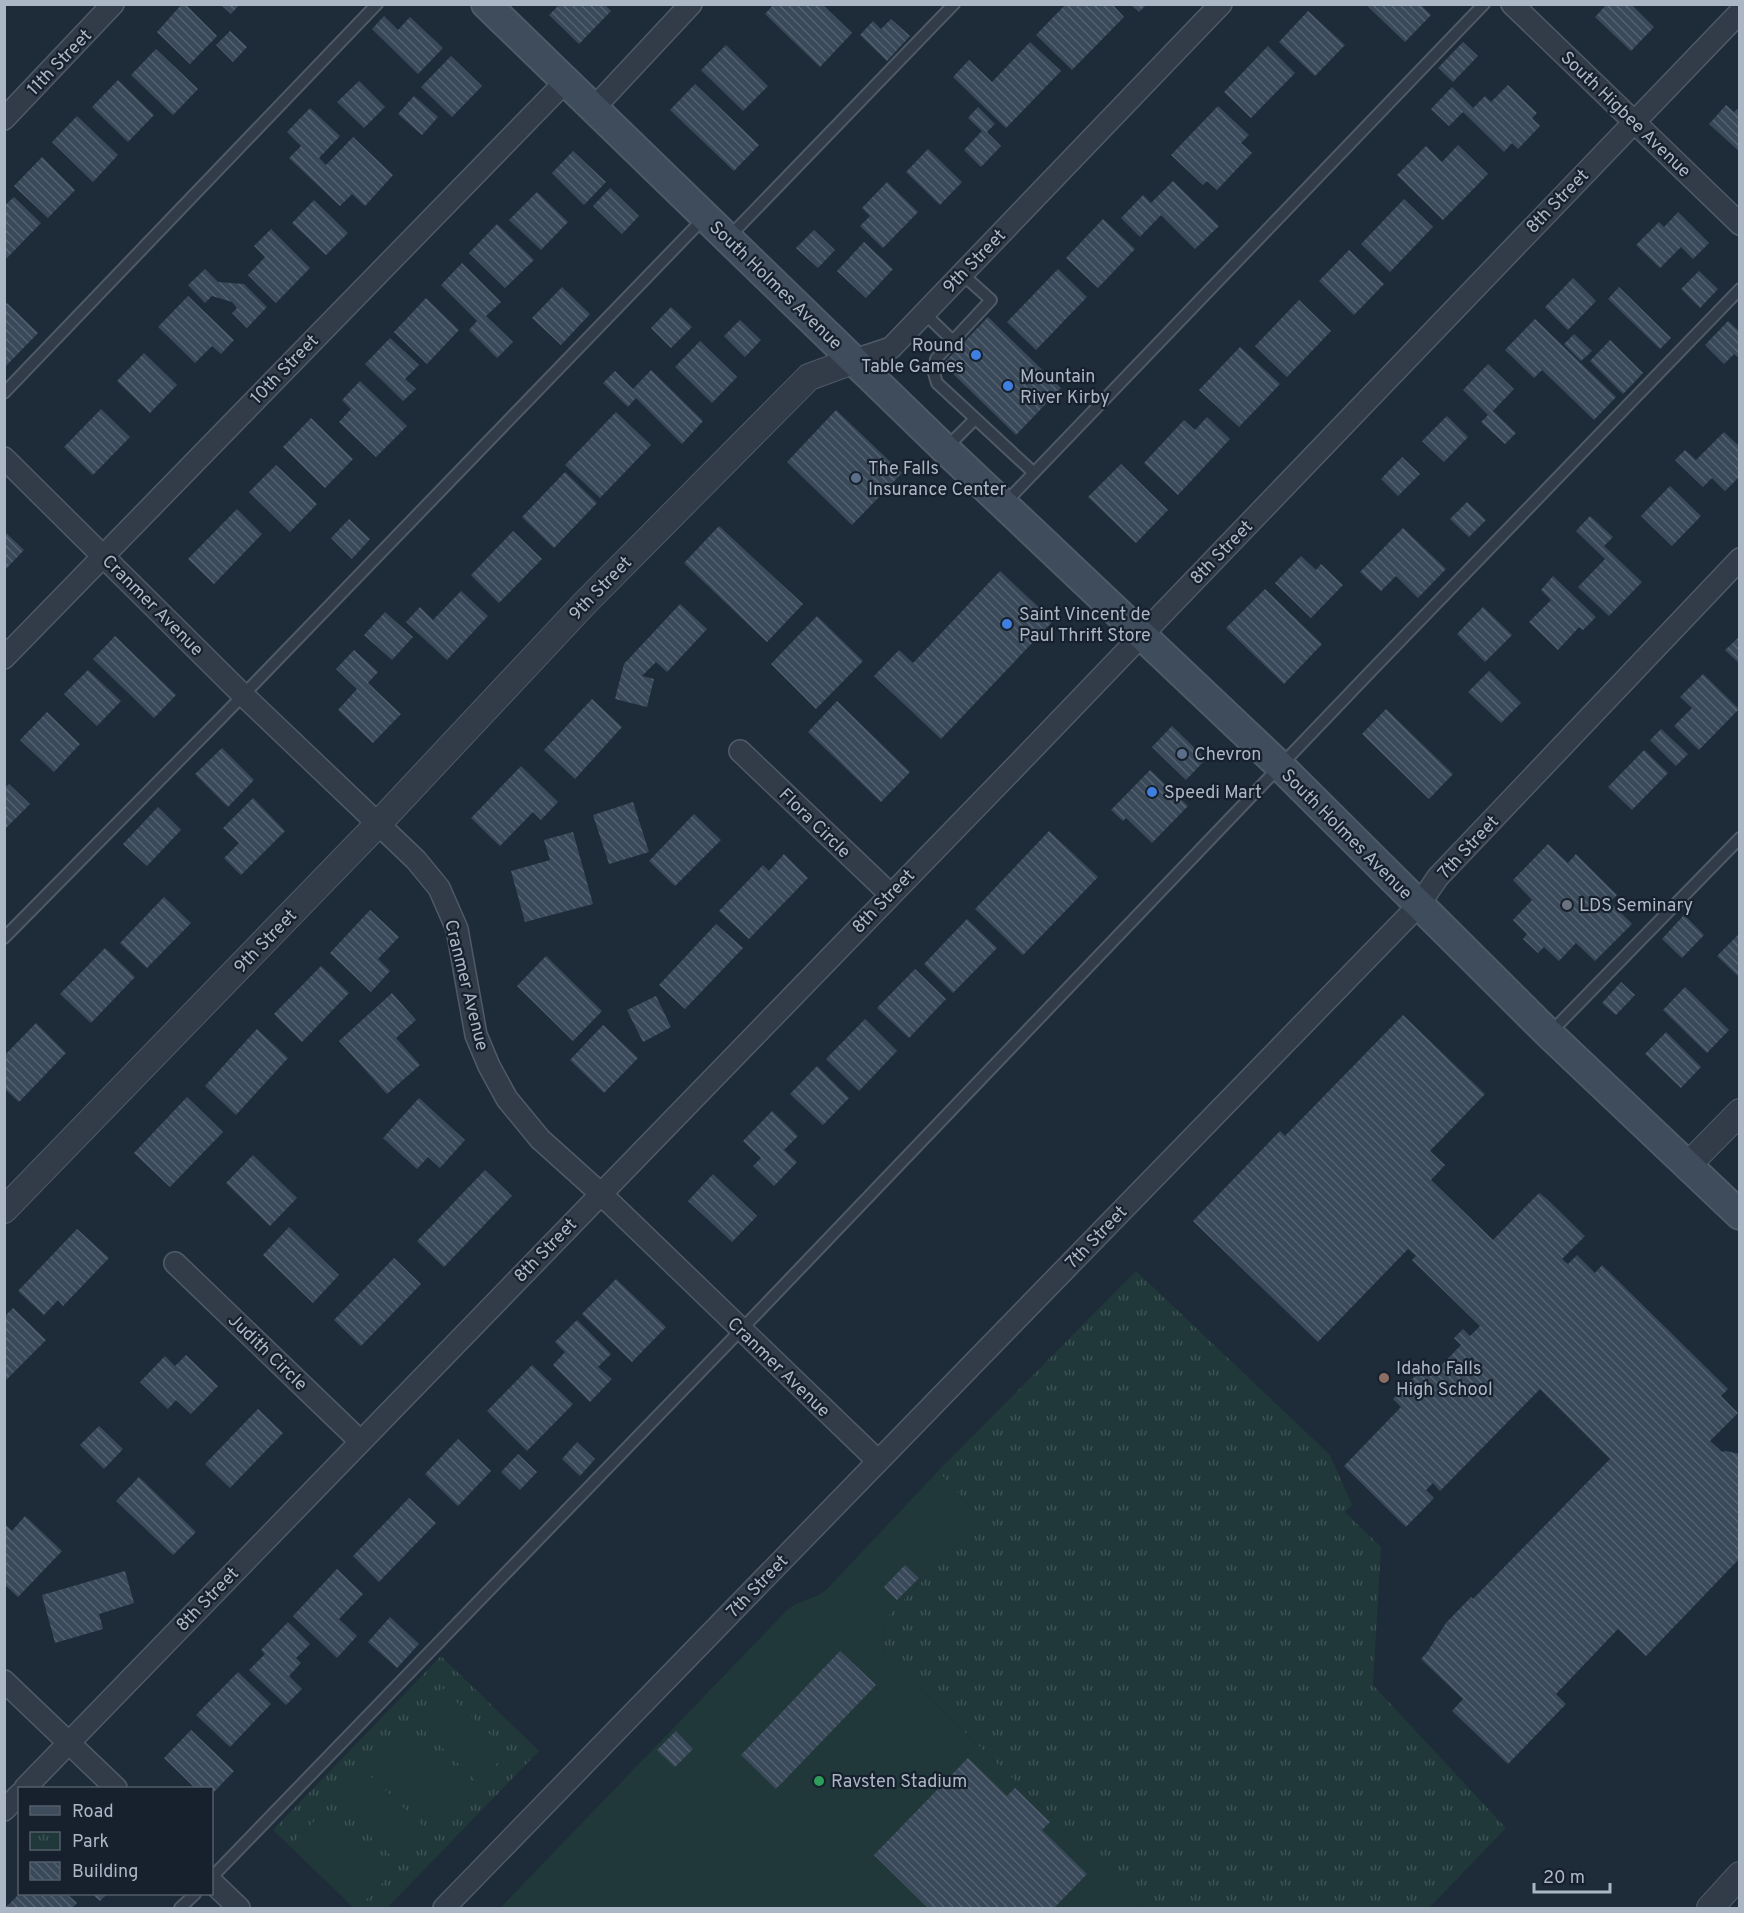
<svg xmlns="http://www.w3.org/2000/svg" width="1744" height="1913" viewBox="0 0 1744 1913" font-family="Overpass,sans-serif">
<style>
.park{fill:url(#park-tufts)}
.pitch{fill:#20383a}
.building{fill:url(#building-back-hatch)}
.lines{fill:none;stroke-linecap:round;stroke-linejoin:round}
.service-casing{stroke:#4f5a67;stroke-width:14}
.minor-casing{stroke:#4f5a67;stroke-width:24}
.tertiary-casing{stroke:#4f5a67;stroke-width:28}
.secondary-casing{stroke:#4f5a67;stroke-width:32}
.service{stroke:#323c49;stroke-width:10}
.minor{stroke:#323c49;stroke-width:21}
.tertiary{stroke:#323c49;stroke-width:26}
.secondary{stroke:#3f4c5c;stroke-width:28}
.shop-dot{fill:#3f7fe0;stroke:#17212d;stroke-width:2}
.service-dot{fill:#5c6f8a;stroke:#17212d;stroke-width:2}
.worship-dot{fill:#6b7280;stroke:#17212d;stroke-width:2}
.education-dot{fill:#8d6e63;stroke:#17212d;stroke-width:2}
.leisure-dot{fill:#2e9e5b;stroke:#17212d;stroke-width:2}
.labels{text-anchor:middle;stroke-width:4.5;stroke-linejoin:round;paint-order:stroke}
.street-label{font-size:18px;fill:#acb7c6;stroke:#17212d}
.poi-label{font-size:18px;fill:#acb7c6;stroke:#17212d;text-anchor:start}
</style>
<defs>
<pattern id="park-tufts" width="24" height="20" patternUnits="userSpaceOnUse" patternTransform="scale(1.5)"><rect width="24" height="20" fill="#20383a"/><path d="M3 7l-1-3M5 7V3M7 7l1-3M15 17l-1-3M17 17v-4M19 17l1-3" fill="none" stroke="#3e5355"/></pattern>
<pattern id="building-back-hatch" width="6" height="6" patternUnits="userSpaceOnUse" patternTransform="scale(1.5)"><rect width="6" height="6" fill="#3a4959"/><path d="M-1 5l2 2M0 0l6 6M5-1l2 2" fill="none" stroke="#54616f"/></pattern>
</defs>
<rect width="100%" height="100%" fill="#1e2b38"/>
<path class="park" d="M1136,1271L1330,1455L1352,1505L1345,1512L1381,1547L1373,1685L1506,1828L1429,1908H1146L884,1654L885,1619L982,1519L938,1471Z
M441,1656L539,1751L387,1908H354L273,1830Z"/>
<path class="pitch" d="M938,1471L982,1519L885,1619L884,1654L1146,1908H500L788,1609C800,1600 814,1599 825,1591Z
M442,1688L508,1752L478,1783L413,1719Z
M405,1729L470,1793L440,1824L375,1761Z
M363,1769L429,1832L399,1863L333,1800Z
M325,1810L391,1874L361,1905L295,1841Z"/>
<path class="building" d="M182,4H185L217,36L190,64L157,32Z
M220,4H240L231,14Z
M560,4H604L611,11L579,44L549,15Z
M774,4H822L852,33L820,67L765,14Z
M1066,4H1112L1124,17L1072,70L1036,35Z
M1365,4H1420L1431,15L1405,42Z
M1607,4H1631L1654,27L1631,51L1595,17Z
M1131,5H1146L1139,12Z
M1308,11L1345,45L1315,76L1279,42Z
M384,16L398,30L410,17L443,48L418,74L372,29Z
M891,19L910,36L887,61L860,35L873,21L881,29Z
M230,31L247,47L233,62L216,45Z
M1030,42L1061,71L1006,128L953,77L969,60L992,82Z
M1463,42L1478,56L1453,82L1438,68Z
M726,45L768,86L743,111L701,70Z
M1268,46L1295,73L1251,118L1224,92Z
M156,49L198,89L173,115L131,75Z
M451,56L482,86L452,117L421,87Z
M118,80L154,115L128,142L92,107Z
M359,81L385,107L364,128L337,102Z
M695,84L759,145L734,171L670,110Z
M1508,85L1537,113L1532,118L1540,126L1518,149L1512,143L1504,152L1463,112L1449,126L1431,109L1452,87L1473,108L1485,96L1491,102Z
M414,96L438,117L422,135L398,114Z
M1726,105L1734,112L1740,107V152L1709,124Z
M1218,106L1249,135L1241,143L1252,153L1217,190L1207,181L1203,185L1171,155Z
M978,107L995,124L987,132L1001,146L981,167L964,150L982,131L968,118Z
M310,108L340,136L319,158L326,165L353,137L393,175L365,206L352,194L340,206L289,158L301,146L287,132Z
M77,116L118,155L93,182L52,142Z
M1458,145L1488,174L1443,220L1397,175L1426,146L1442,162Z
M928,149L962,182L940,205L906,172Z
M573,151L606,182L584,205L552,173Z
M42,157L75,190L48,218L14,186Z
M1173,181L1219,226L1195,249L1161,215L1140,237L1121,218L1143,195L1151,203Z
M887,182L918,212L883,248L860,226L870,216L862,208Z
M610,188L639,216L622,234L593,206Z
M537,192L568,222L541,250L509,220Z
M14,197L41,223L7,258L4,256V206Z
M1404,199L1433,227L1390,272L1361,244Z
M314,200L348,233L326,255L292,223Z
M1678,212L1709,243L1693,259L1681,247L1660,268L1636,245L1659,222L1664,227Z
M1103,219L1135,249L1098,288L1066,258Z
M497,224L534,260L505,288L469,253Z
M271,229L310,268L276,303L248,275L265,257L254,246Z
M814,230L835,250L818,268L796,248Z
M864,242L893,269L866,298L837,271Z
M1349,250L1384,284L1354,315L1319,281Z
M462,263L501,302L486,316L513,342L497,358L469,330L477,321L441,285Z
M205,269L218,282L244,284L267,307L247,328L232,313L237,308L232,302L212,296L205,303L188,285Z
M1058,269L1087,297L1036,350L1007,322Z
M1699,271L1718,289L1700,308L1681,289Z
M1573,278L1596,301L1568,330L1545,307Z
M562,287L590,314L561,345L532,318Z
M1619,287L1671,338L1660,349L1608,299Z
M188,296L234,340L221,354L212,346L195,363L158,327Z
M426,298L459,330L427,364L394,332Z
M1299,300L1331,331L1287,377L1255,346Z
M7,303L38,333L4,368V306Z
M671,307L692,327L671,348L651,328Z
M988,317L1061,388L1016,435L943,364Z
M1535,319L1616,397L1594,420L1542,370L1534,378L1505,350Z
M740,320L761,340L745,357L724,336Z
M1728,321L1740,332V359L1734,354L1724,364L1705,345Z
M1574,334L1592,351L1581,361L1564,344Z
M390,338L419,365L405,379L416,389L403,401L365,364Z
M1610,340L1643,373L1623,394L1590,361Z
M700,341L737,377L712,403L675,367Z
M1240,347L1280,384L1239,427L1199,390Z
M144,353L177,385L150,413L117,381Z
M1488,364L1514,389L1493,411L1516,433L1505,444L1481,422L1488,415L1463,390Z
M651,370L703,421L682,444L636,398L628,407L603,383L615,371L633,389Z
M360,381L407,426L376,457L339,422L351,409L342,400Z
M101,409L130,437L93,475L64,447Z
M836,410L902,473L852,525L787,462Z
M616,412L651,445L600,498L565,465Z
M1447,416L1468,437L1444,462L1422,441Z
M1207,417L1230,439L1178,495L1144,463L1184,420L1195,430Z
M311,418L353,459L325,488L283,447Z
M1724,432L1740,447V476L1725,491L1712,478L1703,487L1675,460L1685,450L1696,460Z
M1402,457L1420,474L1398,496L1381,479Z
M1121,464L1168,510L1136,543L1088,497Z
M276,465L317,504L290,532L249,492Z
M565,472L597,503L554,548L522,517Z
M1670,486L1701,516L1672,546L1641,516Z
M1467,502L1486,520L1469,537L1450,519Z
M237,509L262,534L214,584L188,559Z
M1590,516L1613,537L1604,546L1642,582L1609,616L1578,587L1605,559L1576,531Z
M349,519L370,539L352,559L331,538Z
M719,526L803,604L767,642L684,563Z
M1403,528L1446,569L1418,598L1396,576L1381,591L1360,572Z
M4,531L24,550L4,571Z
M513,531L542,559L499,603L471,575Z
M1301,556L1316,570L1321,564L1343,585L1311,618L1275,583Z
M1000,571L1053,621L941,739L874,676L899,650L913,663Z
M1553,576L1596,617L1583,630L1579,627L1558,650L1529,622L1551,600L1541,590Z
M1265,589L1322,644L1284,684L1226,628Z
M461,591L488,616L447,660L406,622L420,607L433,620Z
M680,604L707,629L667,672L656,662L642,676L654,679L647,707L615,699L624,664Z
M1483,607L1512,635L1485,662L1457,634Z
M385,612L413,637L392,660L364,635Z
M817,616L863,661L816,709L771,664Z
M115,636L176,695L154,718L93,659Z
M1740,636V664L1725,650Z
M354,650L378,672L368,683L401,714L373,743L338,710L357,689L336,669Z
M88,670L121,701L97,726L64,694Z
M1489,671L1521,703L1501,723L1468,692Z
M1703,674L1739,709L1699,750L1674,726L1692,708L1680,697Z
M592,699L622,727L575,779L544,750Z
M837,701L910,772L881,802L808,732Z
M1386,709L1453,774L1429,799L1362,734Z
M47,712L80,744L54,772L20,740Z
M1172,726L1206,759L1186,780L1152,747Z
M1661,729L1688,754L1676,766L1650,740Z
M222,748L254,780L228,807L195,774Z
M1644,750L1668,773L1632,810L1608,787Z
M521,766L558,802L541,820L533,812L500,846L471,818Z
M1150,770L1188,806L1152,843L1126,818L1123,821L1111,810Z
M9,784L30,804L4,830V788Z
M253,798L285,831L241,875L224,858L239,843L223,828Z
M633,802L649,852L609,864L593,815Z
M158,807L181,830L147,866L123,844Z
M694,814L721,840L675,886L649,861Z
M1049,831L1098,877L1023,955L975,909Z
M573,832L593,904L525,922L511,871L550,860L544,840Z
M1548,844L1568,863L1576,854L1617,895L1610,902L1632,924L1595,961L1576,943L1559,961L1544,947L1538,953L1523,939L1527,934L1513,920L1532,900L1513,880Z
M784,854L808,878L749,939L719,911L763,865L769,871Z
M164,897L191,923L147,968L120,943Z
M370,910L399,937L378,959L390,971L371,992L330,953Z
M1684,915L1704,935L1682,958L1662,939Z
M967,919L997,948L953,993L924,964Z
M716,924L743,948L685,1009L659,985Z
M1740,933V978L1717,956Z
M105,948L135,977L91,1023L60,994Z
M546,956L602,1011L573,1041L517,986Z
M321,966L349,993L302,1042L274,1014Z
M915,969L946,999L909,1038L877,1008Z
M1621,982L1635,995L1616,1015L1602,1003Z
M1685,987L1729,1030L1707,1053L1663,1010Z
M392,993L416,1020L396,1038L420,1065L387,1094L339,1041Z
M656,996L671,1027L643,1042L627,1010Z
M1403,1015L1485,1094L1430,1151L1445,1165L1431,1180L1493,1240L1539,1193L1547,1199L1585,1236L1562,1259L1568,1264L1577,1255L1595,1273L1602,1265L1728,1389L1721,1396L1738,1413L1710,1441L1722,1452L1726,1451L1740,1454V1558L1646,1656L1618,1629L1556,1694L1566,1704L1508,1764L1452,1711L1463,1699L1421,1659L1428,1651L1446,1623L1471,1597L1473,1599L1610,1459L1540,1389L1440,1491L1433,1483L1426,1490L1434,1498L1406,1527L1344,1466L1401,1407L1393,1399L1423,1368L1431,1376L1461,1345L1454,1338L1463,1329L1470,1336L1480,1326L1412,1260L1416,1256L1408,1249L1318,1342L1193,1221L1280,1131L1285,1136Z
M865,1019L897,1051L859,1091L826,1059Z
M36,1023L66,1053L19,1102L4,1088V1056Z
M603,1025L638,1058L604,1093L570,1060Z
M257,1029L288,1058L236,1115L205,1086Z
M1666,1032L1701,1067L1681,1088L1645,1054Z
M817,1066L849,1098L823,1125L790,1094Z
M187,1097L223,1132L170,1187L134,1153Z
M419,1098L465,1140L440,1168L428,1157L417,1169L383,1138Z
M772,1111L798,1136L784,1150L797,1162L774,1186L753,1166L761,1158L743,1141Z
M253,1155L297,1198L270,1226L226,1183Z
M485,1170L512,1196L444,1267L417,1241Z
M713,1174L757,1216L732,1242L688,1201Z
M289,1227L339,1275L313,1303L263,1255Z
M77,1229L109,1258L63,1306L58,1300L44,1315L18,1291Z
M394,1258L421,1284L361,1346L334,1320Z
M616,1279L666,1327L632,1362L582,1314Z
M13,1308L46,1340L4,1382V1317Z
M577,1320L611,1354L598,1367L612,1379L590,1402L553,1365L565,1352L555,1342Z
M186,1355L218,1386L191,1414L176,1400L168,1409L140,1382L165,1356L175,1366Z
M532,1365L573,1404L527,1451L487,1411Z
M258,1409L283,1433L230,1488L205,1464Z
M99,1426L123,1449L104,1469L80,1445Z
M458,1439L491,1471L458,1506L425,1474Z
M577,1442L595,1459L580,1476L562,1459Z
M518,1454L537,1472L520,1490L501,1472Z
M139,1477L196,1532L173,1555L116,1501Z
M409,1498L436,1523L379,1582L353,1556Z
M25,1516L62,1551L18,1597L4,1584V1523L12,1531Z
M905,1565L919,1578L897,1600L884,1587Z
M337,1569L363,1594L339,1619L357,1636L337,1658L293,1616Z
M125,1571L134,1603L99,1614L103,1629L55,1643L42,1595Z
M390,1617L419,1644L397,1668L368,1642Z
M288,1622L310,1644L296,1658L301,1663L289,1676L302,1689L286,1705L249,1670L265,1654L261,1650Z
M840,1651L876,1685L776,1789L741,1755Z
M238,1672L271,1704L230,1747L196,1715Z
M191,1730L234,1771L212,1794V1788H195L164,1758Z
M676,1731L693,1749L675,1767L657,1750Z
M968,1758L1007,1796L1015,1788L1050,1822L1042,1830L1087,1874L1054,1908H928L874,1855Z
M19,1894H67L77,1903L72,1908H5Z
M92,1894H107L100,1901Z"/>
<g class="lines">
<defs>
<path id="service" d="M729,237L954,4
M962,274L991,300L936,359L934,373L937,383L1034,473
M924,313L953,341
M4,393L377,4
M946,448L975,419
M1004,504L1484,4
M4,938L222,717L705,217
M1549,1034L1740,838
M212,1877L765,1305L1372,670L1740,289
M180,1908L195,1894"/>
<path id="minor" d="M1512,4L1740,224
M593,109L691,4
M4,119L113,4
M855,360L891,348L1221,4
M4,458L243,695L416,860L439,888L457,929L476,1035L489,1066L507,1099L540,1139L600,1193L878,1461
M4,658L565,82
M740,751L890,894
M175,1263L360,1441
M4,1681L116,1788
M25,1788L1021,761L1740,12
M4,1810L20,1794
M212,1882L239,1908
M444,1908L1418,906L1438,877L1740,559"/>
<path id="tertiary" d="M1687,1166L1740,1112
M4,1210L378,824L585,603L809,377L855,360
M1710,1908L1740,1875"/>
<path id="secondary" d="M486,4L945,449L1280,766L1549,1034L1740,1215"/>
</defs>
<use href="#service" class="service-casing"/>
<use href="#minor" class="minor-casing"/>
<use href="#tertiary" class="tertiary-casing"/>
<use href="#secondary" class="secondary-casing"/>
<use href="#service" class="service"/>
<use href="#minor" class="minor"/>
<use href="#tertiary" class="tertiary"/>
<use href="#secondary" class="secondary"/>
</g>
<g class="shop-dot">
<circle cx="976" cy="355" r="6"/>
<circle cx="1008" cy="386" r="6"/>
<circle cx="1007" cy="624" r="6"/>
<circle cx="1152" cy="792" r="6"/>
</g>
<g class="service-dot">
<circle cx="856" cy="478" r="6"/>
<circle cx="1182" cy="754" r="6"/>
</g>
<circle class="worship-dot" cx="1567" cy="905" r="6"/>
<circle class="education-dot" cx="1384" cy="1378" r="6"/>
<circle class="leisure-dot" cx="819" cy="1781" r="6"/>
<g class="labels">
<g class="street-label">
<text transform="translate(59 62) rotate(-46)" y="6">11th Street</text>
<text transform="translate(1626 114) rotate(44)" y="6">South Higbee Avenue</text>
<text transform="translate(1557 201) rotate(-46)" y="6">8th Street</text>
<text transform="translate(974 261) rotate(-46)" y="6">9th Street</text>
<text transform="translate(776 285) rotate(44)" y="6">South Holmes Avenue</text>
<text transform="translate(284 369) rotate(-46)" y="6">10th Street</text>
<text transform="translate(1221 552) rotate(-46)" y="6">8th Street</text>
<text transform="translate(600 588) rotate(-46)" y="6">9th Street</text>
<text transform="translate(153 605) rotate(45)" y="6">Cranmer Avenue</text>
<text transform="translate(815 823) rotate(44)" y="6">Flora Circle</text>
<text transform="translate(1347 834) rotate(45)" y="6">South Holmes Avenue</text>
<text transform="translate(1468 847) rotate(-47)" y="6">7th Street</text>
<text transform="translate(883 901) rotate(-46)" y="6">8th Street</text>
<text transform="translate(265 941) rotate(-46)" y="6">9th Street</text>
<text transform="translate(467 985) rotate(76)" y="6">Cranmer Avenue</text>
<text transform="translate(1096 1237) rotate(-46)" y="6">7th Street</text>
<text transform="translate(545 1250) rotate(-46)" y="6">8th Street</text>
<text transform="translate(268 1352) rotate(44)" y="6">Judith Circle</text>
<text transform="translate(779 1367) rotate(44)" y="6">Cranmer Avenue</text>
<text transform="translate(757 1586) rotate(-46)" y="6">7th Street</text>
<text transform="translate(207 1599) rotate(-46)" y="6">8th Street</text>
</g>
<g class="poi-label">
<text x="964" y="351" text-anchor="end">Round<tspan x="964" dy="21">Table Games</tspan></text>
<text x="1020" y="382">Mountain<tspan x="1020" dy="21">River Kirby</tspan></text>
<text x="868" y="474">The Falls<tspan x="868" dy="21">Insurance Center</tspan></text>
<text x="1019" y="620">Saint Vincent de<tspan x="1019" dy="21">Paul Thrift Store</tspan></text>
<text x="1194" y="760">Chevron</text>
<text x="1164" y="798">Speedi Mart</text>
<text x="1579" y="911">LDS Seminary</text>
<text x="1396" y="1374">Idaho Falls<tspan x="1396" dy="21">High School</tspan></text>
<text x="831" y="1787">Ravsten Stadium</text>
</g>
</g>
<rect width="1744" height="1913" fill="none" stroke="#acb7c6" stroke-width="12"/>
<rect x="18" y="1787" width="195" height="108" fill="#17212d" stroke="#535d6a" stroke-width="1.5"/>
<rect x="30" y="1806" width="30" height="9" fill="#3f4c5c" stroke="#535d6a" stroke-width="1.5"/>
<text x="72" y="1817" font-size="18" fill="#acb7c6">Road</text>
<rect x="30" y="1832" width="30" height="18" fill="url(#park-tufts)" stroke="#535d6a" stroke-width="1.5"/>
<text x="72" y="1847" font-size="18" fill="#acb7c6">Park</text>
<rect x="30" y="1862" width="30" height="18" fill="url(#building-back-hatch)" stroke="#535d6a" stroke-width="1.5"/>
<text x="72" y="1877" font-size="18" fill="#acb7c6">Building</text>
<path d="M1534 1883v9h76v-9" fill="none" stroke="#acb7c6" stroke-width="3"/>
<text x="1543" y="1883" font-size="18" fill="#acb7c6" stroke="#17212d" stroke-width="4.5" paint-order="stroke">20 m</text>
</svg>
